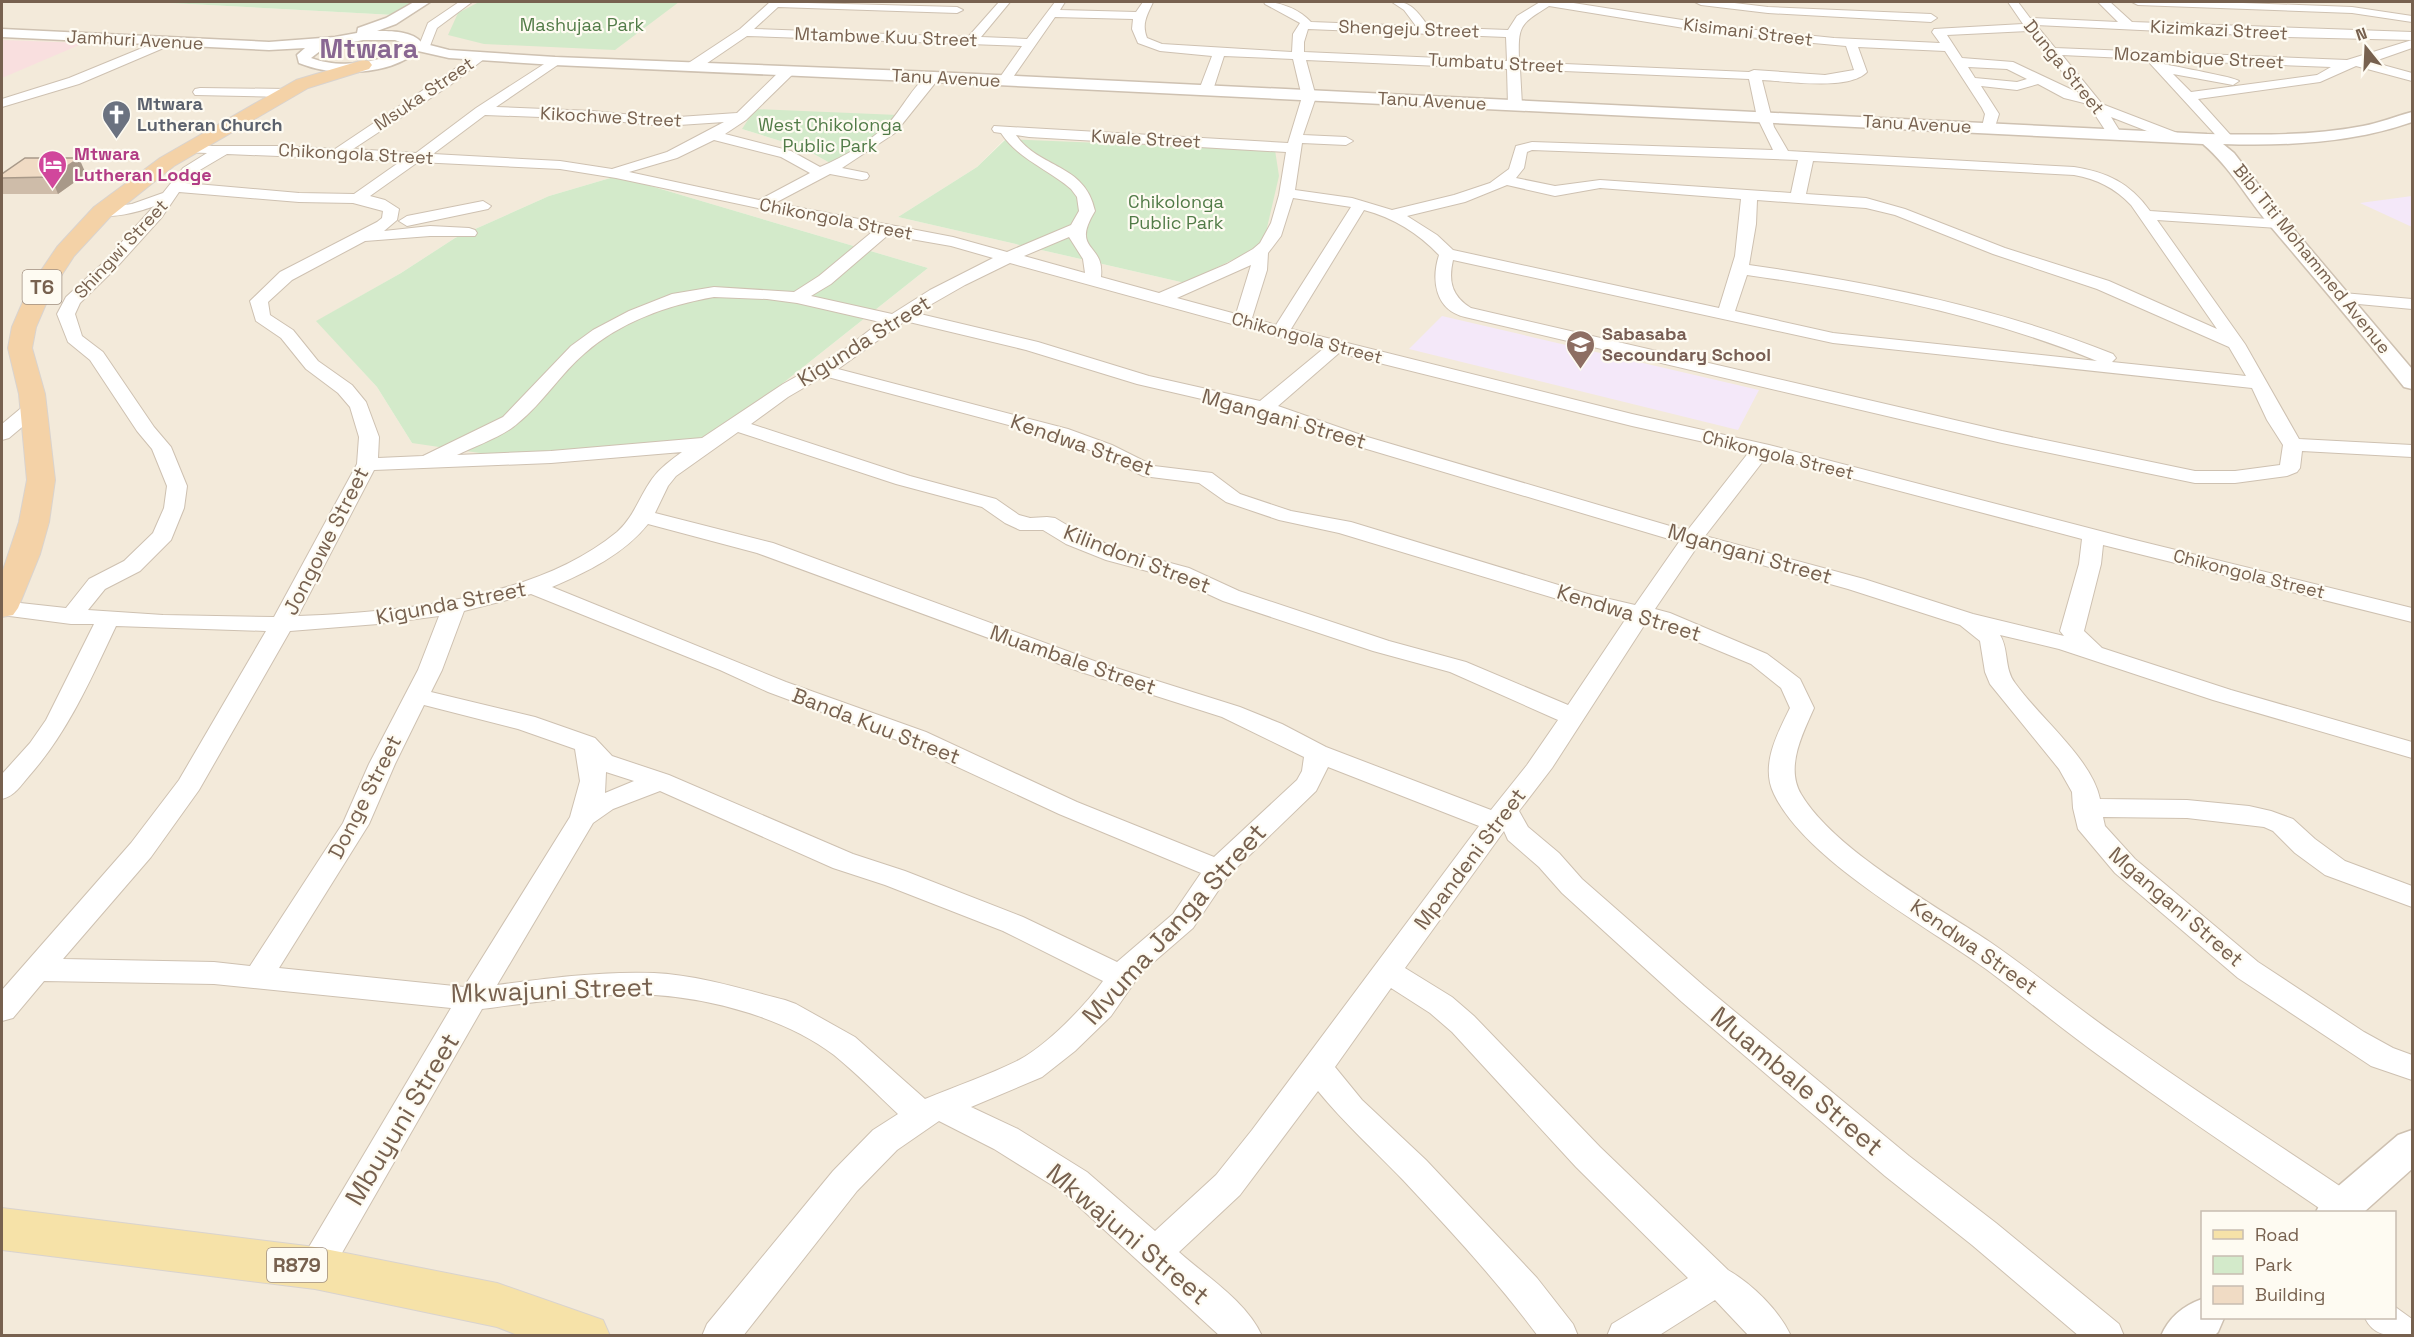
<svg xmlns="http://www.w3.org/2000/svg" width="2414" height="1337" viewBox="0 0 2414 1337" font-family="'Space Grotesk',sans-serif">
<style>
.residential{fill:#f3eada;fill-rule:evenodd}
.education{fill:#f4e8f9}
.medical{fill:#f9dfdf}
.green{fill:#d3eaca}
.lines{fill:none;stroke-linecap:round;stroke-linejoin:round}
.minor-casing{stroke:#cec1b1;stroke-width:2}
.tertiary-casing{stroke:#cec1b1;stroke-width:3}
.primary-casing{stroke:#d9d3ce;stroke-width:2}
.trunk-casing{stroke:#d9d3ce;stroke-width:2}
.minor{fill:#fff;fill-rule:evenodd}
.tertiary{fill:#fff;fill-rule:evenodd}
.primary{fill:#f6e2a8;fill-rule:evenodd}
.trunk{fill:#f4d2a7;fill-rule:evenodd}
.wall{fill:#cebca9}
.shaded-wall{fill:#a89989}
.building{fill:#f0dbc4;stroke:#a89989;stroke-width:1.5}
.labels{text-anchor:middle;stroke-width:4.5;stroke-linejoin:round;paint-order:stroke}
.far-park-label{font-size:18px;fill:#517b47;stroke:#fefbf2}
.far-street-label{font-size:18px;fill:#77614f;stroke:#fefbf2}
.far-worship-label{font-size:18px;font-weight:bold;fill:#5b616d;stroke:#fefbf2;text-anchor:start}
.far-hotel-label{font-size:18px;font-weight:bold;fill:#b23c85;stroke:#fefbf2;text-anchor:start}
.far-education-label{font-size:18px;font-weight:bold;fill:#785e54;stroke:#fefbf2;text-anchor:start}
.shield{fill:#fefbf2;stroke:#a08f80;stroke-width:1.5}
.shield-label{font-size:20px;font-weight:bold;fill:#77614f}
.street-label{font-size:21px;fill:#77614f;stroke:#fefbf2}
.near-street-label{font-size:26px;fill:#77614f;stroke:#fefbf2}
.far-town-label{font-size:27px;font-weight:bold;fill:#896792;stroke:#fefbf2}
</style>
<rect width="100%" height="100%" fill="#fcf7eb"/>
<path class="residential" d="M2,2H151L394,15L417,2H2412V1335L2,1336ZM898,115L830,163L803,148L742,129ZM1005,139L1185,283L898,217L977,167ZM617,176L928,268L710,441L412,443L377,387L317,321L401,273L455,238L549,196ZM2202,1212H2394V1318H2202Z"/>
<path class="education" d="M2412,196V227L2360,203Z
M1442,316L1759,390L1738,430L1409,349Z"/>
<path class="medical" d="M2,40L84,43L2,78Z"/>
<path class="green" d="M151,2H417L394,15Z
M479,2H679L615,50L484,44L448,35L458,13Z
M755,109L898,115L884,132L830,163L803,148L742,129Z
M1006,139L1275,150L1279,176L1263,245L1185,283L898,217L977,167Z
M617,176L928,268L710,441L500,456L412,443L377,387L316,321L401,273L455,238L549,196Z"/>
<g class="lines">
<defs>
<path id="minor" d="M459,2H472L437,28L428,51H420L418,48L428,23Z
M770,2L957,7L963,10L957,13L778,7L754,29L968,37L999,2H1010L981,37L1027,39L1055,2H1065L1060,10L1136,12L1143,2H1153C1148,14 1141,23 1147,38L1162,44L1292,52L1293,34L1300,23L1265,4L1264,2C1280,2 1299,9 1311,22L1416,26L1404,10L1392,2C1411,0 1418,13 1429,27L1508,30L1517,16L1540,2H1567L1727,27L1834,38L1940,43L1932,32L1934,29L2023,24L2008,2H2018L2030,18L2118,22L2098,2H2110L2132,22L2412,32V40L2287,37L2036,25L2055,48L2347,60L2412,40V48L2372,62L2412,73V81L2356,66L2320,82L2198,99L2235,140L2228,144L2223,143L2146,59L2062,55L2102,104L2180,134L2182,137L2180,140H2170L2111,117L2121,133L2114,137L2109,136L2088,104L2064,98L2038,84L2017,90L1981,86L1999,114L1994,130H1984L1982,127L1985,114L1982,108L1945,51L1858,47L1867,72C1849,91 1787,81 1762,80L1774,127L1788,151L2074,167C2107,172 2130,183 2150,211L2284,220L2286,223L2278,228L2157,220L2245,344L2299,439L2412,445V457L2302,451L2300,468L2297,472L2287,476L2235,483H2195L2002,443L1465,317C1435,310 1431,280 1439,255C1418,233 1394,218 1364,210L1291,329L1632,414L1769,445L2131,539L2412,608V622L2103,545L2101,564L2084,631L2102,648L2231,690L2412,742V758L2213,700L2059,649L2000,635C2009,649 2004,669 2015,683C2039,717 2092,759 2100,799L2187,800L2249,806L2271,811L2293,819L2315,839L2345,861L2412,886V907L2325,875L2295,853L2273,831L2264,827L2187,818L2103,817L2105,826L2135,859L2258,962L2364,1032L2393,1048L2412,1055V1080L2371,1066L2238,978L2115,873L2078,829L2073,808L2072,792L2059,769L1990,684L1985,672L1980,641L1960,625L1848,589L1697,547L1655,609L1670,613L1767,654L1800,679L1814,708C1803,733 1785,767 1801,794C1834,850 1935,905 1990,942C2035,973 2077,1008 2122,1039C2199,1094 2278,1144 2356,1197L2361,1207L2358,1212H2325C2250,1161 2175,1111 2101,1057C2062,1029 2025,998 1986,969C1925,925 1806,861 1774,794C1760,766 1777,734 1790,708L1781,688L1751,664L1647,621L1552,768L1519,811L1528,827L1559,853L1582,879L1704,986L1909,1156L1996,1223L2119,1324L2124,1336H2079L1972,1245L1885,1176L1682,1002L1562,893L1539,867L1508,840L1504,831L1405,968L1452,997L1474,1016L1600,1147L1728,1270C1752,1284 1779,1310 1791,1336H1749L1715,1300L1658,1336H1607L1612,1324L1688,1278L1576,1167L1452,1032L1430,1013L1391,988L1335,1067L1362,1100L1426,1160L1537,1278L1573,1324L1578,1336H1538C1497,1281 1450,1230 1403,1180C1374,1150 1344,1123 1318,1091L1240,1195L1179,1252C1207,1277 1247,1302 1262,1336H1220L1063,1192L994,1149L939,1121L897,1150L857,1191L743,1336H702L707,1324L833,1171L873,1130L898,1114C877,1094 856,1073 834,1055C787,1019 714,999 655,995C602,992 535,1002 482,1009L327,1279L315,1284L303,1279L297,1268L303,1257L451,1008L214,984L44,981L13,1018L2,1021V990L131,843L179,780L266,631L116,626C91,679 68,732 29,776C21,785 15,796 2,799V774L30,743L46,720L94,624H71L2,615V601L66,608L89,579L124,561L153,533L164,508L167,486L152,449L137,431L90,360L68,342L57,314L66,297L103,263L154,206C142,211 104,222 94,212L97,209L132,204L163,193L183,168L207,153L183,152L181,149L183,146H283L335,149L480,52L486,56L484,59L449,86L353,149L416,153L476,108L555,57L559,58L561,61L559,64L496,107L593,111L664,118L737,113L783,68H793L794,71L793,74L746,120L725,134L791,151L820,167C844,157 869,142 887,125C901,112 917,77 934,73L940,77L895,133L842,168L867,173L869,176L867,179L862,180L830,174L775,203L953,237L1007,252L1071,225L1079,211L1077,197L1071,189C1048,169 1018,159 1001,133L994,132L992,129L994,126L1288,143L1302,97L1293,59L1224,56L1213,90L1206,94L1201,93L1199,90L1212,56L1160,51L1138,43L1132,29L1133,19L1055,17L1009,83L1004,84L998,80L1022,46L747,36L697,70H687L686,67L687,64L740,29ZM1549,6L1727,35L1846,46L1854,70L1825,75L1754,70L1749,72L1519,62C1518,25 1519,25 1549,6ZM1308,29L1506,37L1507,61L1304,52V42ZM2028,31L2081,94L2013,62L1962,58L1947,35ZM1306,60L1507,69L1508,105L1515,109L1522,105L1520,69L1749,79L1757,117L1773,150L1532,142L1516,146L1509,169L1490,183L1454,195L1392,210L1352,198L1295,190L1302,143L1346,145L1353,141L1346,137L1303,135L1316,97ZM2160,60L2331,67L2317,75L2191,92L2173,74L2233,85L2239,81C2235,77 2176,67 2164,64ZM1968,67L2007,69L2027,79L2017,82L1975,78ZM485,115L593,119L664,126L724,122L667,152L612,169L560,161L433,154ZM1016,135L1029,137L1286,152L1279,195L1271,223L1260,243L1253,249L1227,264L1159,293L1101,277C1105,242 1070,252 1095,211C1085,163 1039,169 1016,135ZM714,140L781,157L810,173L759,200L629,172L677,158ZM1532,150L1798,160L1791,193L1600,180L1555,186L1516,178L1524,168L1527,152ZM227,154L401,161L354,194L299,193L185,183L193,174ZM1813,161L2074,175C2097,179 2115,188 2131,205L2217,329L2109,281L2005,248L1905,209L1866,198L1806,194ZM418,162L560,169L616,178L872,232L819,276L794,292L714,287L672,294L629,311L593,330L571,346L503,417L423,456L378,458L379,437L366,402L352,385L318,361L293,330L270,315L268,302L292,280L365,241L430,236H475L477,233L475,230L469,228L430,226L384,231L397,220L399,209L385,200L370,196ZM1507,185L1555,196L1600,188L1741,199L1735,256L1719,308L1453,250L1437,235L1407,216L1465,202ZM179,192L299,202L353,203L383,211L382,218L377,222L280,272L250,301L256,321L281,338L306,369L338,393L350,407L359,437L357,464L274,617L163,615L88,610L105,589L140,571L171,540L184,508L187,486L171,447L154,427L103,352L82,336L75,314L80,303L115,269L162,217ZM1293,198L1351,207L1276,325L1252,318L1267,270L1268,253L1281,236ZM1757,200L1866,208L1895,215L1993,254L2097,289L2229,347L2246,376L2112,362L2116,358L2113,354C1996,307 1874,283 1749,265L1756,224ZM888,235L951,246L993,258L930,290L892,314L811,296L831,284ZM1069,237L1083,259L1085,273L1024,256ZM1453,260L1833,343L2252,388L2267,420L2283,445L2280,465L2235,471H2195L2002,431L1471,308C1452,296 1448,282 1453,260ZM1010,263L1323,349L1260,401L1149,376L1038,342L916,313L965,285ZM1251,265L1236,314L1177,298ZM1747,275C1867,292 1984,315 2097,361L1833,333L1735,311ZM714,297L767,299L797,303L880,322L844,350L783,384L702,438L551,451L457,455C475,446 504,436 518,423C543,403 561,373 585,353C620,322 668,305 714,297ZM905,321L1026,350L1137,384L1258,412L1350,444L1679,542L1635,605L1588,594L1351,522L1291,511L1240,494L1212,473L1154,466L1112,445L1068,429L838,369ZM1339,353L1632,426L1749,452L1687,531L1364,436L1278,406ZM824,376L1054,437L1098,453L1143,476L1199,483L1226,502L1279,520L1339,533L1574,604L1627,617L1568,705L1466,662L1389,641L1239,591L1189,568L1122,550L1082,534L1055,518L1047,517L1030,518L1019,515L996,499L910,476L751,424L788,397ZM738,432L896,484L982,507L1005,523L1020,530H1043L1066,544L1106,560L1173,578L1223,601L1373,651L1450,672L1558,720L1527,765L1491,810L1326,747L1282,724L1240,707L1097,662L773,543L655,513L668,486L676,476ZM682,452C671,460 660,468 652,479C639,497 634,517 617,532C536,599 400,612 298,616L374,470L551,463ZM1767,456L2082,539L2079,564L2060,631L2064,636L1973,614L1864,579L1705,536ZM648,524L757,553L1081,672L1222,717L1304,757L1302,771L1297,780L1214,857L1077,802L926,732L786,682L552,587C587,572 624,554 648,524ZM531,594L720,670L768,692L908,744L1059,814L1201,873L1173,914L1117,962L1023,917L905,871L853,854L669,775L612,756L595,738L535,717L431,692L442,670L464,611ZM439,616L418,670L369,764L343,823L250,966L214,962L63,959L151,857L199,790L290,631L378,624ZM424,705L518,729L575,749L580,781L570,817L464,987L279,968L369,824L395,764ZM1328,767L1479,826L1252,1130L1216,1175L1155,1231L1087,1172L1018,1129L971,1107L1042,1077L1075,1051L1111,1016L1141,973L1193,928L1228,876L1316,791ZM606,772L634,781L605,793ZM660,791L833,868L885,885L1003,931L1103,981C1084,1007 1047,1045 1019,1060C989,1075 956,1086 925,1099L855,1037L796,1004L785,1000C742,989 698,975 654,973C602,971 548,978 497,985L593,823L613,809Z
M1695,2H1726L1768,7L1931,14L1937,18L1931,22L1768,13L1701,5Z
M2132,2H2217L2352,7L2412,16V22L2352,13L2138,5Z
M169,37L175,41L173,44L79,84L2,107V99L69,78Z
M200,88L287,89L294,93L287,97L195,95L193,92L195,89Z
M483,201L491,206L488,209L407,226L399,221L407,216Z
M2343,293L2412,299V309L2337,302L2334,298L2337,294Z
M33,402L40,404L43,408L40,412L9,438L2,440V424L26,404Z
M2394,1306L2412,1319V1336C2390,1336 2374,1337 2365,1318H2394Z"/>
<path id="tertiary" d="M414,2H430L396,24L377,31C391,31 413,31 422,43L449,50L555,57L934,72L2207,134C2259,135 2312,136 2363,126C2380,123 2396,116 2412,112V122C2352,143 2287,146 2223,144L2234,153L2285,219L2412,369V389L2404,387C2361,333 2317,281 2272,228C2248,200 2231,168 2203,144L934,82L555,65L449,58L418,51C388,76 333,77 299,63L297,55L305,48L269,50L2,37V29L269,42L335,37L357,33L358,28L386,18ZM363,40H395L407,45C384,64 339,69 311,58L324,48Z
M2412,1130V1169L2364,1212H2316L2322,1200L2398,1135Z
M2202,1299V1318H2224L2218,1332L2214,1336H2161C2169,1317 2183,1306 2202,1299Z"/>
<path id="primary" d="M2,1208L315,1247L497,1283L603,1320L610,1336H520L497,1327L315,1289L2,1250Z"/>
<path id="trunk" d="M363,60L369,61L372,65L369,69L308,88L174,166L110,217L74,256L52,290L36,327L32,348L45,394L55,480L49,522L40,554L18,608L13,615L2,617V573L19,522L27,480L19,394L8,348L12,327L28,290L57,247L94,207L160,158L296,80Z"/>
</defs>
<use href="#minor" class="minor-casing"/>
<use href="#tertiary" class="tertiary-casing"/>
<use href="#primary" class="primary-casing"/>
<use href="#trunk" class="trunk-casing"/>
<use href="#minor" class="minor"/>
<use href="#tertiary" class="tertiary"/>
<use href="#primary" class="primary"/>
<use href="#trunk" class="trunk"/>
</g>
<path class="wall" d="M2,174H86L58,194H2Z"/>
<path class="shaded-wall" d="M79,158L86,174L58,194L51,177Z"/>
<path class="building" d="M25,158H79L51,177L2,178V174Z"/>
<defs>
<symbol id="church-pin" viewBox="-11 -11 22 30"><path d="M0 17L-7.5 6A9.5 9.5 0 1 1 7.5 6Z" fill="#6b7280" stroke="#fefbf2"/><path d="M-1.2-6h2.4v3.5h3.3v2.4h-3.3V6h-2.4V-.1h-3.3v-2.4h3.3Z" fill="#fff"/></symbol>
<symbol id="hotel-pin" viewBox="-11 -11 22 30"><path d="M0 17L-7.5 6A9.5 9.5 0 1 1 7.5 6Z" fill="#d1479c" stroke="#fefbf2"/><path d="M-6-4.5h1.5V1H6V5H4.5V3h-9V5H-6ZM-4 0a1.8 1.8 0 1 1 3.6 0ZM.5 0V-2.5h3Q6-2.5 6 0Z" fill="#fff"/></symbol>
<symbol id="school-pin" viewBox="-11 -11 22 30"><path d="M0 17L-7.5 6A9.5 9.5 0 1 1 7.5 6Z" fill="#8d6e63" stroke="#fefbf2"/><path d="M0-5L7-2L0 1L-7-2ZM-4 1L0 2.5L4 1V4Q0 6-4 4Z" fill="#fff"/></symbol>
</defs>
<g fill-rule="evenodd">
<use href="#church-pin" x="100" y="98" width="33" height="45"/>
<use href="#hotel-pin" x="36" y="148" width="33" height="45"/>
<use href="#school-pin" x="1564" y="328" width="33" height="45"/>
</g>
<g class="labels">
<g class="far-park-label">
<text x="582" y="31">Mashujaa Park</text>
<text x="830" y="131">West Chikolonga<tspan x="830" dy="21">Public Park</tspan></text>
<text x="1176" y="208">Chikolonga<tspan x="1176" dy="21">Public Park</tspan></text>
</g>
<g class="far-street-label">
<text transform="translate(1409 29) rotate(2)" y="6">Shengeju Street</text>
<text transform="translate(2219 30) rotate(3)" y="6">Kizimkazi Street</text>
<text transform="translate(1748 32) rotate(7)" y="6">Kisimani Street</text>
<text transform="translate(886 37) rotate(2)" y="6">Mtambwe Kuu Street</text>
<text transform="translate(135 40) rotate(3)" y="6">Jamhuri Avenue</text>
<text transform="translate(2199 58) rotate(3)" y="6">Mozambique Street</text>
<text transform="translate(1496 63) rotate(3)" y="6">Tumbatu Street</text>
<text transform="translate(2064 67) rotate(51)" y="6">Dunga Street</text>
<text transform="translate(946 78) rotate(3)" y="6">Tanu Avenue</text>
<text transform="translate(424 94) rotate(-34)" y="6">Msuka Street</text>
<text transform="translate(1432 101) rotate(3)" y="6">Tanu Avenue</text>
<text transform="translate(611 117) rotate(3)" y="6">Kikochwe Street</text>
<text transform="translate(1917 124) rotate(3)" y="6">Tanu Avenue</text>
<text transform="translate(1146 139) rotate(3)" y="6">Kwale Street</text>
<text transform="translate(356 154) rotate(3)" y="6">Chikongola Street</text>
<text transform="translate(836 219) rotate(11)" y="6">Chikongola Street</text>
<text transform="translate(121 249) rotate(-47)" y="6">Shingwi Street</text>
<text transform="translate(2312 259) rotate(51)" y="6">Bibi Titi Mohammed Avenue</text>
<text transform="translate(1307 338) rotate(15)" y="6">Chikongola Street</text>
<text transform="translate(1778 455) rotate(14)" y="6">Chikongola Street</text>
<text transform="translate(2249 574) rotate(14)" y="6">Chikongola Street</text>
</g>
<g class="far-worship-label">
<text x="137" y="110">Mtwara<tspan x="137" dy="21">Lutheran Church</tspan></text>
</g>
<g class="far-hotel-label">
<text x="74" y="160">Mtwara<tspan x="74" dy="21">Lutheran Lodge</tspan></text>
</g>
<g class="far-education-label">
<text x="1602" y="340">Sabasaba<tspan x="1602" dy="21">Secoundary School</tspan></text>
</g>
<g class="shield">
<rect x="22.5" y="270" width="39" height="34" rx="4.5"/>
<rect x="267" y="1248" width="60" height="34" rx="4.5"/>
</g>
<g class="shield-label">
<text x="42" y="294">T6</text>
<text x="297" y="1272">R879</text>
</g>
<g class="street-label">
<text transform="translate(864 341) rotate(-32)" y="7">Kigunda Street</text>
<text transform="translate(1284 419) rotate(16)" y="7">Mgangani Street</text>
<text transform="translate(1082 445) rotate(19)" y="7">Kendwa Street</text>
<text transform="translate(326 541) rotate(-63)" y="7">Jongowe Street</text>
<text transform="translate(1750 554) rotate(16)" y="7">Mgangani Street</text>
<text transform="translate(1137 559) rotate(21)" y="7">Kilindoni Street</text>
<text transform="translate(451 603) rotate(-11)" y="7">Kigunda Street</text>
<text transform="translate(1629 613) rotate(17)" y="7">Kendwa Street</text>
<text transform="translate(1073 660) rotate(19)" y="7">Muambale Street</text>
<text transform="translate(876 726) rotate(21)" y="7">Banda Kuu Street</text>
<text transform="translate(365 797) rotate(-63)" y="7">Donge Street</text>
<text transform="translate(1470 859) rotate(-53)" y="7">Mpandeni Street</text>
<text transform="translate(2176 907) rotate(41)" y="7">Mgangani Street</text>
<text transform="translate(1974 947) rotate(35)" y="7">Kendwa Street</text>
</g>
<g class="near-street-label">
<text transform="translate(1174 924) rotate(-48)" y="9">Mvuma Janga Street</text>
<text transform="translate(552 990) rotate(-2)" y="9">Mkwajuni Street</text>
<text transform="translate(1797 1081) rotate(40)" y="9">Muambale Street</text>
<text transform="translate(402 1119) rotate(-59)" y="9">Mbuyuni Street</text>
<text transform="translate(1128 1234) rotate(40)" y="9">Mkwajuni Street</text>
</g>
<g class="far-town-label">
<text x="369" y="58">Mtwara</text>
</g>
</g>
<rect width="2414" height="1337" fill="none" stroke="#77614f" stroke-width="6"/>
<rect x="2201" y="1211" width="195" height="108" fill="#fefbf2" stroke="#c8bdb1" stroke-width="1.5"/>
<rect x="2213" y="1230" width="30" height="9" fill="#f6e2a8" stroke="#c8bdb1" stroke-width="1.5"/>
<text x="2255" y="1241" font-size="18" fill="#77614f">Road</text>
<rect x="2213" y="1256" width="30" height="18" fill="#d3eaca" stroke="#c8bdb1" stroke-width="1.5"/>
<text x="2255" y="1271" font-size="18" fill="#77614f">Park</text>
<rect x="2213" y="1286" width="30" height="18" fill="#f0dbc4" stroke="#c8bdb1" stroke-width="1.5"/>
<text x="2255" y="1301" font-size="18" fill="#77614f">Building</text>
<g transform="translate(2366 48) rotate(342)" stroke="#fefbf2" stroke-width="4.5" paint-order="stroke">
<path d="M0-4.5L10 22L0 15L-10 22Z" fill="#77614f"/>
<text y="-9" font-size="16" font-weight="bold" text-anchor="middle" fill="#77614f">N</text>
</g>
</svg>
